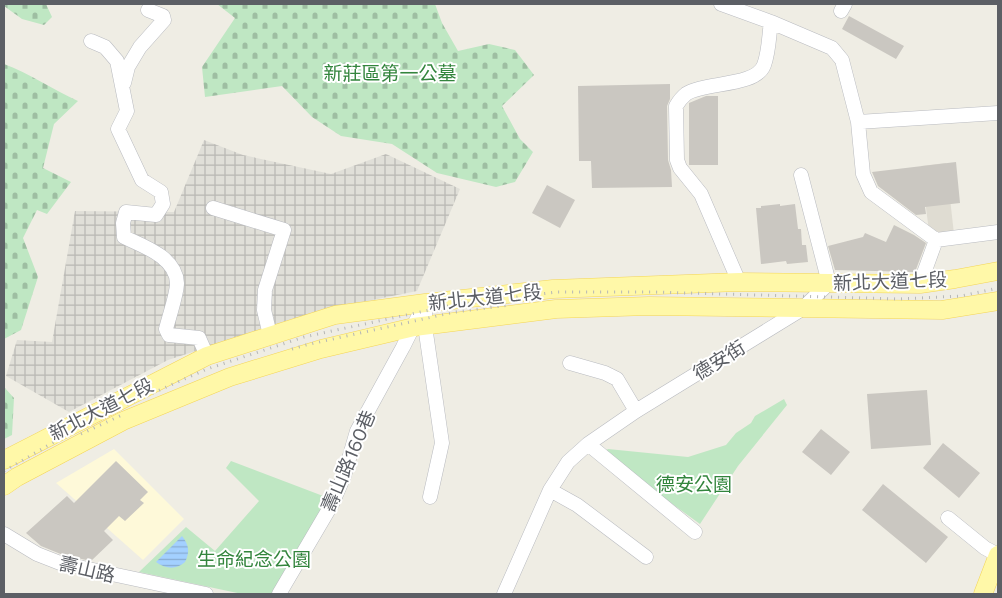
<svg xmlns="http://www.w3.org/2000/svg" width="1002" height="598" viewBox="0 0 1002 598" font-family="Commissioner,'Noto Sans TC',sans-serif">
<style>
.commercial{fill:#fef9d9}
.industrial{fill:url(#industrial-grid)}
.education{fill:#dfdcd2}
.cemetery{fill:url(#cemetery-stones)}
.green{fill:#bfe7c3}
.water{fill:url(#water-rules)}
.building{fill:#cac7c1}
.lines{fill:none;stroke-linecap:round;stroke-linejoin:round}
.minor-casing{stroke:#b9bbc0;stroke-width:15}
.major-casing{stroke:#f4d557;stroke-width:19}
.minor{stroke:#fff;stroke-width:14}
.major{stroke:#fff8a8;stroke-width:18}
.rail{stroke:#b5b6b6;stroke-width:3;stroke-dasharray:1 6;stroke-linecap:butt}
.labels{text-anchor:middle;stroke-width:4;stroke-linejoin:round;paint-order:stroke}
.park-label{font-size:19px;fill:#33853d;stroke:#fff}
.street-label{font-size:19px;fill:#5c5f65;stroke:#fff}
</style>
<defs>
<pattern id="industrial-grid" width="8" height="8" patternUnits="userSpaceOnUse" patternTransform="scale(1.25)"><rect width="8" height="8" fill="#e0dfd8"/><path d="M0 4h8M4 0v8" fill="none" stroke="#b9b8b3"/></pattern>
<pattern id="cemetery-stones" width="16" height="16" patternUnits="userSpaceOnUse" patternTransform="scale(1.25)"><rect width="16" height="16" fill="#bfe7c3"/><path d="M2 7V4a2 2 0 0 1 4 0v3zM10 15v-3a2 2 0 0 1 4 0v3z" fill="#9ebea2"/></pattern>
<pattern id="water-rules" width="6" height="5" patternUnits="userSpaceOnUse" patternTransform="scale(1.25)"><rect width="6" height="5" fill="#a3d0ff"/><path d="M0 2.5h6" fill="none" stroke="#88acd2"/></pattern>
</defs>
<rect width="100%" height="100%" fill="#efede4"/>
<path class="commercial" d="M114,449L184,519L143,560L56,483Z"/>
<path class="industrial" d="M204,140L243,155L331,174L386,154L460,189L417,291L323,310L168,360L69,412L6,376L17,340L52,342L75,211L174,212Z"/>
<path class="education" d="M946,163L954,234L937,236L929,232L921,166Z"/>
<path class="cemetery" d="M4,4H46L52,17L44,25L22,19L4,6Z
M217,4H435L442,23L458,51L489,44L515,50L534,75L502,106L520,139L533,152L515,182L496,187L437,173L392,144L341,136L312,117L282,86L205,97L202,67L235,18Z
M4,64C29,73 53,90 78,101L54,124L43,168L71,182L47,214L37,210L23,238L38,277L21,330L4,339Z
M4,387L14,398L12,435L4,439Z"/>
<path class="green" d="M784,399L787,405L738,466L700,524L602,453L608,449L688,457L726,445L736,433L751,423L755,416Z
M231,461L331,499L274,594H242L139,572L186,527L215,551L259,501L226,468Z"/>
<path class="water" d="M182,536C189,545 190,552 185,562C176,570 166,569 156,562Z"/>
<path class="building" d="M849,16L904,46L896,59L842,29Z
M670,84V99L667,106L668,160L671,170L672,187L592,188L591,161H579L578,86Z
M706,96H718V165H689V103Z
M956,162L960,203L925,207L926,214L916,215L878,186L872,172Z
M547,185L575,200L560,228L532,213Z
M780,204V206L795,204L798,229H801L802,245H806L808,262L787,264L786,261L761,264L756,208H761V206Z
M894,225L914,235L926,243L915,272L835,270L828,246L863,237L865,233L886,242Z
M927,390L931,445L871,449L867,394Z
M821,429L850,452L831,475L802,452Z
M943,443L980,473L959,498L923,468Z
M116,461L148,492L140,500L144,503L125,521L119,516L104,531L113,540L91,561L63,555L41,546L26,533L67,496L74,503Z
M883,484L948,537L926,563L862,510Z"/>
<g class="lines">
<defs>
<path id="minor" d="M721,4L771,22L832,48L842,60L858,122L998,113
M841,11L845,4
M91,41L105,47L117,61L127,111L118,129L142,180L161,192L163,204L156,215L126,212L123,223L124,237C143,246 176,257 177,283C177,294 169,317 166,329L169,335L199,338L207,356
M124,83L128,67L140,47L164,20L163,16L148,10
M858,122L863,174L871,192L936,240L998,232
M213,208L284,230L265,290L264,310L270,335
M739,282L701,194L680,168L677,160L676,106C679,101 681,98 686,94C703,82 756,87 764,65C769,52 769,35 771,22
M920,284L936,240
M570,363L605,373L617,379L636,411
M588,444L695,532
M550,490L577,505L646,557
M948,518L985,548L998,555
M4,534L37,554L60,563L206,594
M279,594L332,504L344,476L357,431L403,347L425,303V326L442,443L430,497
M504,594L550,490L568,462L588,444L636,411L802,309L829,283L801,175"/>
<path id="major" d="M4,460L207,356L335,315L425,303L553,289L739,282L920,284L955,279L998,271
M4,486L17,477L123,421L230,377L321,349L414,327L556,309L649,306L942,310L998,301
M983,594L998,555"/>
</defs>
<use href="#minor" class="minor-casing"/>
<use href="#major" class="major-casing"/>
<use href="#minor" class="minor"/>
<use href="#major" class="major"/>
<path class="rail" d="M292,349L306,345L455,312L510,305
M81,434L124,414
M4,471L90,421L207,369L304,337L453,305L557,292H652L899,299L961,296L998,288"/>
</g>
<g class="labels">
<g class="park-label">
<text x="390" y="80">新莊區第一公墓</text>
<text x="694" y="491">德安公園</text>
<text x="254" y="566">生命紀念公園</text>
</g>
<g class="street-label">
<text transform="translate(890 281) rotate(-2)" y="7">新北大道七段</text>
<text transform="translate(485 297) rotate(-6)" y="7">新北大道七段</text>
<text transform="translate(719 360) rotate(-32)" y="7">德安街</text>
<text transform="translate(101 409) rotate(-27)" y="7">新北大道七段</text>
<text transform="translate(348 461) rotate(-67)" y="7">壽山路160巷</text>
<text transform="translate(87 569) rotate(13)" y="7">壽山路</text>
</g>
</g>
<rect width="1002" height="598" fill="none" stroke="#5c5f65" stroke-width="10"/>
</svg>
